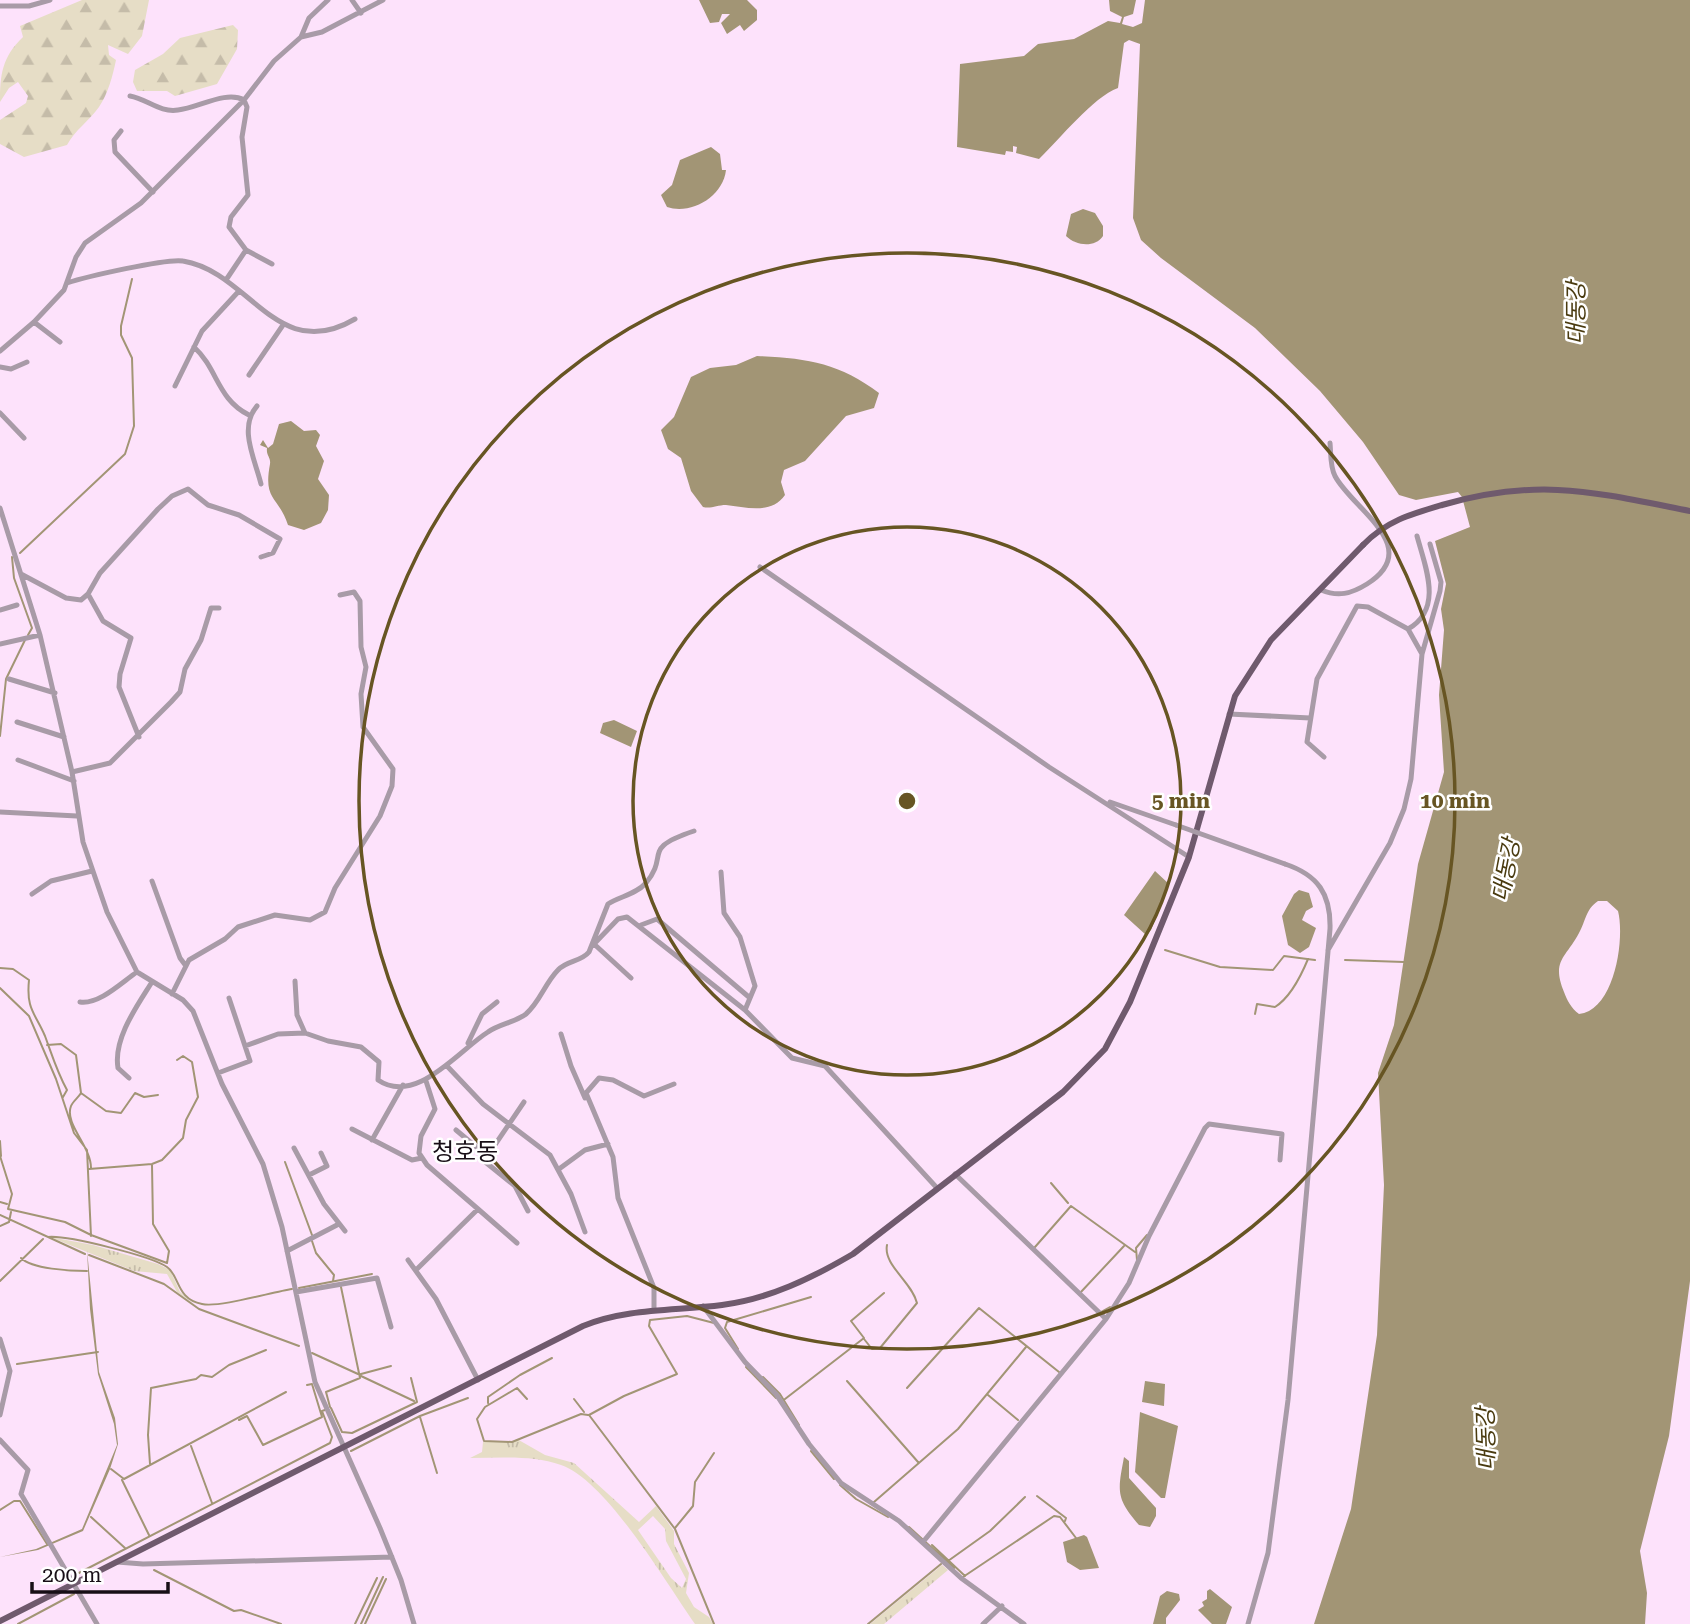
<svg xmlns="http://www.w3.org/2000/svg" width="1690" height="1624" viewBox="0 0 1690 1624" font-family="'Roboto Serif','Noto Sans KR',serif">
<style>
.grass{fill:url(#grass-tufts);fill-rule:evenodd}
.forest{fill:url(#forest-firs)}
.water{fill:#a29575;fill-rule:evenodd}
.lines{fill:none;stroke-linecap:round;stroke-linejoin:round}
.stream{stroke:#a29575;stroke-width:2}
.minor{stroke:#a89ba7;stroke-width:5}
.major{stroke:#6f5a6d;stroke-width:6}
.minor-bridge{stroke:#a89ba7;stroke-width:5}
.major-bridge{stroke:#6f5a6d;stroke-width:6}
.ring{fill:none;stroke:#675523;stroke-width:3.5}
.labels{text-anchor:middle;stroke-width:5;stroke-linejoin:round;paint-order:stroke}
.water-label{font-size:23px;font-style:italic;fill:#4a3b10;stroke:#fff}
.quarter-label{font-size:24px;fill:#170e16;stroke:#fff}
.centre{fill:#675523;stroke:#fff;stroke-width:3.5}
.ring-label{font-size:21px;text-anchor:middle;font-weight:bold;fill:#675523;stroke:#fff;stroke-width:5;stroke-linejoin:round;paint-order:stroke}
</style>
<defs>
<pattern id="grass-tufts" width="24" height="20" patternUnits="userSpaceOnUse" patternTransform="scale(1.75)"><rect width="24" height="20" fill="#e6ddc6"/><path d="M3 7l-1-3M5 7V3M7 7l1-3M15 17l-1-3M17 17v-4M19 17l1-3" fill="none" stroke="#c5bca9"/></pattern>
<pattern id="forest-firs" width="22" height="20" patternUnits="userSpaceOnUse" patternTransform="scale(1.75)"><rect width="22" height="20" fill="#e6ddc6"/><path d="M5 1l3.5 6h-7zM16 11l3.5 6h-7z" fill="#c5bca9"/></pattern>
</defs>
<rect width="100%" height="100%" fill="#fde2fb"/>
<path class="grass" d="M50,1237L93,1245L158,1264L170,1270L180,1292L195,1305L177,1292L167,1274L134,1271Z
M517,1439L545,1455L574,1463L639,1522L656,1506L674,1531V1544L689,1573L686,1593L694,1607L709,1617L713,1624H695C666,1583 607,1481 561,1465C532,1455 500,1458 470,1458L482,1452L483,1442H512ZM653,1516L665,1529L666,1541L686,1579L682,1588L671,1578L638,1530Z
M942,1565L948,1570L884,1624H870Z"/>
<path class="forest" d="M82,0H149L142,36L128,54L108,45L109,55L116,60C113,75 108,94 99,107C89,121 75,130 67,145L24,157L0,144V120L26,103L28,96L18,82L9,88L0,102C0,75 2,57 23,37L20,26Z
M233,25L238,30L237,49L217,84L175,96L167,91H137L133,82L135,70L163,54L180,38Z"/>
<path class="water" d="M699,0H747L757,10V20L744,31L740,25L727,34L721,23L730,14H722L719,22L710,23Z
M1109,0H1136L1133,14L1124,17L1122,24L1133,27L1142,23L1145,0H1690V1281L1669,1436L1640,1551L1647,1593L1645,1624H1314L1351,1509L1377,1335L1384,1185L1378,1073L1394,1025L1418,864L1444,772L1439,695L1444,630L1441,609L1446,584L1435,541L1470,527L1462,497L1458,492L1416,500L1399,495L1363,442L1320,391L1255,328L1161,258L1141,240L1133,218L1140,44L1129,40L1124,43L1118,88C1093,97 1060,139 1039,159L1016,153L1017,147L1013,146V152L1006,151L1005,155L957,147L960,64L1024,56L1038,44L1074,39L1108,21L1120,23L1122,17L1110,11ZM1598,901H1607L1618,911C1625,938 1615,1010 1579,1014C1571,1008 1567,1000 1564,992C1551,960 1566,958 1579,933C1586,921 1585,910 1598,901Z
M711,147L720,154L722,170H726C723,197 691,215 667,207L661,195L672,185L680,160Z
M1083,209L1095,213L1103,226V236C1095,248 1076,246 1066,236L1071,214Z
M757,356C807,358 839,363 879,393L874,408L846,416L805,461L784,470L781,482L785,495C771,515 746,507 726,505C717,505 711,509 703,507L691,491L681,458L668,449L661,430L674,417L691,377L710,368L736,365Z
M291,421L304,431L316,430L320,435L316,446L324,461L318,479L329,495L328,510L321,523L304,530L288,525C278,495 263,501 270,464C271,457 266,456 267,448L260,445L263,440L268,448L273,444L279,424Z
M614,720L637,731L631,747L600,733L603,723Z
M1155,871L1169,884L1151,930L1146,935L1124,915Z
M1299,890L1309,893L1313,907L1306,911L1302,920L1316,928L1309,947L1300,953L1288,945L1282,916L1294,894Z
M87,1250L99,1372L115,1418L118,1444L110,1469L83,1531L38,1550L0,1557L36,1549L82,1529L117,1445L114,1424L98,1374L90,1309Z
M1145,1381L1165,1384L1164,1406L1142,1402Z
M1140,1412L1178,1426L1165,1498H1161L1135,1472Z
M1124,1457L1129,1461V1478L1156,1508V1516L1150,1527L1139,1525C1115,1498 1118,1490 1124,1457Z
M1084,1535L1087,1537L1099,1568L1080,1570L1067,1562L1063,1542Z
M1210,1589L1232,1607L1226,1624H1212L1198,1610L1204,1606L1202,1602L1207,1599V1591Z
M1167,1591L1179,1594L1180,1600L1166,1618V1624H1153L1160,1596Z"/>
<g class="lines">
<path class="stream" d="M20,553L125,454L134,426L132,358L121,335V326L132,279
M12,557L14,578L32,628L28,635
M0,736L6,679L25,640
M1165,950L1220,967L1273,970L1284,956L1315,960
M1345,960L1404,962
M0,968L13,969L29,980C26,1009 35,1013 45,1036C52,1055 57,1072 67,1090L63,1097
M0,988L29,1016L56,1079L74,1133L87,1150L91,1236
M1255,1014L1257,1004L1275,1007C1291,997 1301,976 1308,959
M47,1045L61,1044L76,1055L81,1093L106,1111L121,1113L135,1093L144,1097L158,1095
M81,1093C78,1098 73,1101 71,1106C64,1124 91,1146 91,1168
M0,1141L1,1156
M0,1156L12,1194L8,1209L65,1222L91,1235L167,1263
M285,1162L312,1235
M152,1165L153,1224L169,1251L167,1263
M89,1169L152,1164L162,1160L183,1138L186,1120L198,1097L192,1062L183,1056L177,1060
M1051,1183L1068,1203
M0,1202L7,1204
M0,1215L85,1254
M0,1226L9,1222L11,1212
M48,1237C67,1235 151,1256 167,1267C180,1276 176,1299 202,1304C219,1308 272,1292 292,1289
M312,1241L316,1253L334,1275L333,1281
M1035,1247L1071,1206L1135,1252
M89,1255L164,1284L199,1309L299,1346
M21,1258C32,1269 70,1271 87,1271
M1137,1260L1136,1248L1147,1235
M0,1281L43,1239
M299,1288L372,1274
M1080,1293L1124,1246
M1101,1312L1110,1307
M714,1323L687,1316L650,1320L649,1326L677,1374L624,1396L589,1415L675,1529L714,1624
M864,1339L872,1349L880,1348L917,1303C912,1282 883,1265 887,1245
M738,1349L725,1328L727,1322L811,1297
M312,1353L358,1374
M17,1364L98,1352
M746,1367L776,1398
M361,1374L391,1366
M361,1376L414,1401
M763,1377L780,1394L799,1425
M847,1381L918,1462
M907,1388L979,1308L1059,1372
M988,1395L1018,1420
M527,1399L517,1388L485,1407L477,1419L484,1441L512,1442L581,1414L588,1415
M574,1399L584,1412
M785,1399L864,1338L851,1321L884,1293
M488,1403V1397L520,1375L552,1358
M330,1407L326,1392L360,1378L341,1287
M331,1408L342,1432L352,1433L417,1402L411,1378
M420,1417L437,1473
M239,1420L247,1416L263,1445L322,1417L312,1384L307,1385
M191,1446L212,1503
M351,1451L420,1416L468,1398
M811,1451L834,1479
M150,1464L148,1435L151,1388L196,1379L201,1375L212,1377L229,1365L266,1350
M111,1469L124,1479L286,1392
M122,1480L149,1535
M840,1485L856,1499L888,1517
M1037,1496L1066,1518L1065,1521
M874,1502L958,1429L1026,1347
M0,1510L14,1501H20L47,1544
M91,1517L125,1548
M909,1527L954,1568
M675,1528L693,1506L695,1482L714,1453
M932,1545L965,1576
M948,1561L990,1531L1025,1497
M154,1570L234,1611L241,1610L281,1624
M73,1576L330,1443L332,1437L322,1411L325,1410
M963,1577L1054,1516L1060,1517L1076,1538
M18,1624L74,1594
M355,1624L377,1578
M361,1624L383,1577
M365,1624L386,1579
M868,1624L941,1564"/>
<path class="minor" d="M328,0L309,18L301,37L322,32L383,0
M352,0L361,13
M0,6H29L50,0
M130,96C147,99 160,113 178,110C198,108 226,90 244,100L247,107L242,137L248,195L231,217L229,227L246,250L272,264
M121,131L114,140L115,152L153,192
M226,280L246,250
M67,283C85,277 167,258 183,261C250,272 277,365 355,319
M34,322L60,342
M194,347C218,369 217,399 249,415
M0,351L34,322L64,290L76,257L85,243L141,203L244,100L274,61L301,37
M0,367L11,369L27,362
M249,375L283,325
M175,386L202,331L239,291
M257,406C238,428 255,459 261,484
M0,413L24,438
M0,508L40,635L72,772L83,842L107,912L137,972L183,1000L193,1011L222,1084L263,1164L282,1227L315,1382L380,1528L401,1580L414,1624
M760,567L1049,767L1189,857
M21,574L66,598L81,600L88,594L100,573L158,509L172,496L188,489L208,505L239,515L280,539L273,553L261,557
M1321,590C1338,597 1351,594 1367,584C1425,547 1352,509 1335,476C1330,467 1331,453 1330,443
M88,594L103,621L131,638L120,674L119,687L139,737
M0,610L17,605
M1408,629C1444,609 1425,566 1417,536
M0,644L40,635
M9,679L55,693
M1229,714L1310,718
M17,722L64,737
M1324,757L1307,742L1317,679L1357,606L1368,607L1408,629L1422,654
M18,760L74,781
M72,772L110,763L171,702L180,692L185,669L201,640L211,608H219
M1110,802L1176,825
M0,812L77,816
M721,872L724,913L740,937L755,986L745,1010L792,1058L825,1066L937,1188
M152,881L180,958L186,966
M32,894L51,881L92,871
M641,925L657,919L750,998
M1328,950L1390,843L1404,809L1411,779L1422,654L1440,591L1441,582L1430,544
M631,978L594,944L618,919L627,917L745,1010
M295,981L297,1015L305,1033
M172,994L189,960L225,939L238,927L275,915L310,920L325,912L335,888L380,816L392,786L393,769L363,727L361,694L366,667L361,647L360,601L354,592L340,595
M80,1002C99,1005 122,982 137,972
M561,1034L571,1066L585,1098
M468,1043L482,1014L497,1002
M245,1046L278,1034L305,1033L328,1041L361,1047L379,1062L378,1080C416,1106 459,1050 488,1032C499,1024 516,1022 526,1014C540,1002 545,983 558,970C567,960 581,962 589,952L608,904C620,896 635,895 646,883C670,854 640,849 694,831
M447,1066L483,1104L550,1155L571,1194L585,1232
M218,1073L250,1061L229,998
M129,1078L118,1068C113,1039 137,1006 152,982
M524,1102L484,1161L515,1186L528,1211
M352,1129L412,1160L422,1158
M456,1130L487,1156
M372,1140L403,1085
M294,1148L324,1204L345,1231
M559,1169L585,1150L608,1144
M955,1174L1106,1319
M309,1175L327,1166L321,1153
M478,1209L517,1243
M287,1251L337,1225
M408,1260L436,1299L478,1380
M416,1270L478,1209L427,1165L419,1153L421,1136L435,1109L426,1081
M296,1292L377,1278L391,1327
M703,1306L745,1362L776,1394L809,1444L841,1483L899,1521L961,1578L1024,1624
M654,1310V1288L618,1198L613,1157L586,1093L599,1078L613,1080L644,1096L674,1084
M0,1339L10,1371L0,1415
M0,1440L28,1470L21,1494L97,1624
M923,1542L1106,1319L1129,1283L1149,1236L1205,1128L1209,1124L1282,1134L1280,1160
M117,1562L143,1564L392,1557
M983,1624L1002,1606
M1248,1624L1268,1553L1288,1400L1330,929C1331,894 1318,875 1285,864"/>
<path class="major" d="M0,1621L583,1326C627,1308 675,1311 722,1305C769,1299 812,1278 853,1254L1063,1092L1105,1049L1130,1002L1189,857L1235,696L1271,640L1363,545"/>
<path class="minor-bridge" d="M1176,825L1285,864"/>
<path class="major-bridge" d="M1363,545C1386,521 1411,514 1442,505C1539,477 1594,492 1690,511"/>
</g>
<g class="ring">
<circle cx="907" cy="801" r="274"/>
<circle cx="907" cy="801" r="548"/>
</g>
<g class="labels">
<g class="water-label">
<text transform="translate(1576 313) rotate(-90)" y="8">대동강</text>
<text transform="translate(1506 870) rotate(-79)" y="8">대동강</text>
<text transform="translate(1486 1439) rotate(-92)" y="8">대동강</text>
</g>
<g class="quarter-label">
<text x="465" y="1160">청호동</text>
</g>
</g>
<circle cx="907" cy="801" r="10" class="centre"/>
<g class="ring-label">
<text x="1181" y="808">5 min</text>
<text x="1455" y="808">10 min</text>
</g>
<path d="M32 1582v10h136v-10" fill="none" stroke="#170e16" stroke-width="3.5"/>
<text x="42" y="1582" font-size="21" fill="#170e16" stroke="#ffffff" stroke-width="5" paint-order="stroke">200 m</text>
</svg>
